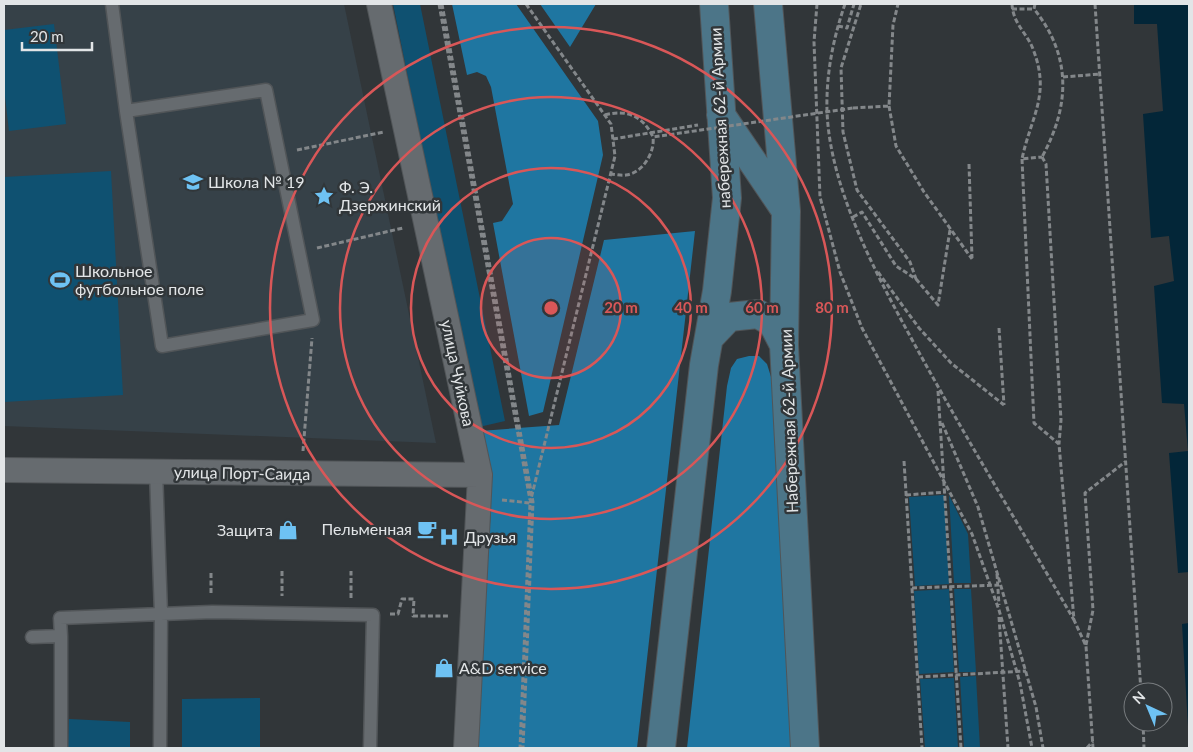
<svg xmlns="http://www.w3.org/2000/svg" width="1193" height="752" viewBox="0 0 1193 752" font-family="Lato,sans-serif">
<style>
.built{fill:#364148}
.green{fill:#0f5171}
.forest{fill:#1f76a1}
.water{fill:#032638}
.lines{fill:none;stroke-linecap:round;stroke-linejoin:round}
.service-casing{stroke:#515558;stroke-width:15}
.minor-casing{stroke:#515558;stroke-width:26}
.secondary-casing{stroke:#515558;stroke-width:30}
.path{stroke:#83878a;stroke-width:3;stroke-dasharray:5 2.5;stroke-linecap:butt}
.service{stroke:#666b6f;stroke-width:12}
.minor{stroke:#666b6f;stroke-width:24}
.secondary{stroke:#4c7588;stroke-width:28}
.path-bridge{stroke:#83878a;stroke-width:3;stroke-dasharray:5 2.5;stroke-linecap:butt}
.ring{fill:none;stroke:#d95758;stroke-width:2.5}
.labels{text-anchor:middle;stroke-width:5;stroke-linejoin:round;paint-order:stroke}
.street-label{font-size:16px;fill:#e2e5e7;stroke:#313639}
.poi-label{font-size:16px;fill:#e2e5e7;stroke:#313639;text-anchor:start}
.centre{fill:#d95758;stroke:#313639;stroke-width:2.5}
.ring-label{font-size:15px;text-anchor:middle;font-weight:bold;fill:#d95758;stroke:#313639;stroke-width:5;stroke-linejoin:round;paint-order:stroke}
</style>
<rect width="100%" height="100%" fill="#313639"/>
<path class="built" d="M11,4H344L436,443L4,426V6Z"/>
<path class="green" d="M393,4H420L505,421L479,427Z
M54,24L66,124L9,131L4,88V30Z
M111,171L123,395L4,402V177Z
M944,495L949,584L915,586L909,497Z
M949,495L968,534L971,583H954Z
M949,589L954,672L919,674L914,591Z
M954,589H971L976,672H959Z
M976,676L980,748H964L960,677Z
M954,678L958,748H925L920,679Z
M260,698V748H182V699Z
M69,719L130,722V748H68Z"/>
<path class="forest" d="M452,4H516L598,121L603,155L543,412L529,416L493,223L502,221L513,204L491,87L486,76L477,72L467,75Z
M540,4H596L570,47Z
M695,231L637,748H477L491,507L480,431L559,425L604,240Z
M749,356H759L767,364L772,380L780,469L794,748H687L727,386L731,368L737,359Z"/>
<path class="water" d="M1134,4H1189V572L1178,573L1169,453L1188,451L1184,404L1162,403L1154,286L1174,281L1169,236L1151,238L1143,114L1163,111L1157,24H1134Z
M1189,623V743L1182,624Z"/>
<g class="lines">
<defs>
<path id="service" d="M112,4L126,111L266,90L313,320L162,346L126,111
M156,471L161,614L212,612L373,615L370,748
M32,637L61,636L60,618L161,614L160,748
M61,748V636"/>
<path id="minor" d="M379,4L480,475L466,748
M4,470L480,475"/>
<path id="secondary" d="M768,4L786,211L784,345L805,748
M721,115L784,208
M710,337L729,317L758,314L772,322L784,345
M661,748L704,365L717,291L727,198L714,4"/>
</defs>
<use href="#service" class="service-casing"/>
<use href="#minor" class="minor-casing"/>
<use href="#secondary" class="secondary-casing"/>
<path class="path" d="M439,4L530,500
M442,4L533,502L523,748
M526,4L611,124L615,156L530,503
M817,4L814,42L820,197L840,272L862,328L972,534L999,610L1020,683L1032,748
M845,4C833,39 826,74 827,111C830,193 882,285 921,356C970,445 1023,532 1074,620
M1012,4C1013,24 1027,33 1033,49C1051,95 1031,116 1022,159L1042,157
M1035,4L1034,9C1072,56 1070,106 1042,157
M1095,4L1141,692
M1012,9H1034
M838,26L847,28L854,4
M1063,77L1100,74
M889,106L896,146L924,192L972,259
M853,108L889,106L893,25L898,4
M613,139L698,125
M297,150L384,132
M1042,157L1046,164L1061,420L1059,444
M1022,159L1034,423L1059,444L1074,620L1086,646L1093,748
M969,164L972,258
M610,174C615,174 621,176 626,175C643,173 655,152 653,137
M853,217L862,212L896,266L916,279L910,262L857,190L843,132L841,68L861,4
M317,248L403,228
M878,272L919,328L951,363L1004,405
M916,279L938,305L950,230
M999,328L1004,405
M938,391L961,748
M942,423L978,507L1036,707L1043,748
M303,451L312,338
M904,461L922,748
M906,495L946,492
M502,500L530,503L520,748
M282,571V596
M211,573V595
M997,574L999,605
M912,588L999,585
M351,598V571
M390,614H398L402,599H414L413,616H450
M999,617L1008,748
M1086,645L1093,610L1085,493L1125,462
M918,677L1026,671
M1143,722L1144,748
M1087,748L1093,741"/>
<use href="#service" class="service"/>
<use href="#minor" class="minor"/>
<use href="#secondary" class="secondary"/>
<path class="path-bridge" d="M605,115C627,109 643,116 653,137L853,108"/>
</g>
<circle cx="551" cy="308" r="70" fill="#d95758" fill-opacity=".12"/>
<g class="ring">
<circle cx="551" cy="308" r="70"/>
<circle cx="551" cy="308" r="140"/>
<circle cx="551" cy="308" r="211"/>
<circle cx="551" cy="308" r="281"/>
</g>
<defs>
<symbol id="school-bare" viewBox="-9 -9 18 18"><path d="M0-5L7-2L0 1L-7-2ZM-4 1L0 2.5L4 1V4Q0 6-4 4Z" fill="#6ec2f3" stroke="#313639" stroke-width="2.5" paint-order="stroke"/></symbol>
<symbol id="sight-bare" viewBox="-9 -9 18 18"><path d="M0-6L1.8-2.2L6-1.7L2.9 1.2L3.7 5.4L0 3.3L-3.7 5.4L-2.9 1.2L-6-1.7L-1.8-2.2Z" fill="#6ec2f3" stroke="#313639" stroke-width="2.5" paint-order="stroke"/></symbol>
<symbol id="stadium-bare" viewBox="-9 -9 18 18"><path d="M0-5a6.5 5 0 1 0 0 10a6.5 5 0 1 0 0-10ZM-3.5-1.8h7v3.6h-7Z" fill="#6ec2f3" stroke="#313639" stroke-width="2.5" paint-order="stroke"/></symbol>
<symbol id="cafe-bare" viewBox="-9 -9 18 18"><path d="M-5.5-4.5H6V0H3Q3 3.5 0 3.5H-2.5Q-5.5 3.5-5.5 0ZM3-3.2v2h1.7v-2ZM-6 4.5H4V6H-6Z" fill="#6ec2f3" stroke="#313639" stroke-width="2.5" paint-order="stroke"/></symbol>
<symbol id="shop-bare" viewBox="-9 -9 18 18"><path d="M-5-2.5h2.3a2.7 3.5 0 0 1 5.4 0H5L5.5 6h-11ZM-1.5-2.5h3a1.5 2.3 0 0 0-3 0Z" fill="#6ec2f3" stroke="#313639" stroke-width="2.5" paint-order="stroke"/></symbol>
<symbol id="hospital-bare" viewBox="-9 -9 18 18"><path d="M-5-5h3v3.5h4V-5h3V5h-3V1.5h-4V5h-3Z" fill="#6ec2f3" stroke="#313639" stroke-width="2.5" paint-order="stroke"/></symbol>
</defs>
<g fill-rule="evenodd">
<use href="#school-bare" x="179" y="168" width="28" height="28"/>
<use href="#sight-bare" x="310" y="182" width="28" height="28"/>
<use href="#stadium-bare" x="46" y="266" width="28" height="28"/>
<use href="#cafe-bare" x="413" y="515" width="28" height="28"/>
<use href="#shop-bare" x="274" y="516" width="28" height="28"/>
<use href="#hospital-bare" x="435" y="523" width="28" height="28"/>
<use href="#shop-bare" x="430" y="654" width="28" height="28"/>
</g>
<g class="labels">
<g class="street-label">
<text transform="translate(720 118) rotate(-93)" y="6">набережная 62-й Армии</text>
<text transform="translate(458 373) rotate(78)" y="6">улица Чуйкова</text>
<text transform="translate(789 421) rotate(-92)" y="6">Набережная 62-й Армии</text>
<text transform="translate(242 473) rotate(1)" y="6">улица Порт-Саида</text>
</g>
<g class="poi-label">
<text x="208" y="188">Школа № 19</text>
<text x="339" y="193">Ф. Э.<tspan x="339" dy="18">Дзержинский</tspan></text>
<text x="75" y="277">Школьное<tspan x="75" dy="18">футбольное поле</tspan></text>
<text x="412" y="535" text-anchor="end">Пельменная</text>
<text x="273" y="536" text-anchor="end">Защита</text>
<text x="464" y="543">Друзья</text>
<text x="459" y="674">A&amp;D service</text>
</g>
</g>
<circle cx="551" cy="308" r="8" class="centre"/>
<g class="ring-label">
<text x="621" y="313">20 m</text>
<text x="691" y="313">40 m</text>
<text x="762" y="313">60 m</text>
<text x="832" y="313">80 m</text>
</g>
<rect width="1193" height="752" fill="none" stroke="#e2e5e7" stroke-width="10"/>
<g transform="translate(1148 707) rotate(316)"><circle r="24" fill="#313639" stroke="#787c7f"/>
<path d="M0-4L9 19L0 12L-9 19Z" fill="#6ec2f3"/>
<text y="-8" font-size="14" font-weight="bold" text-anchor="middle" fill="#e2e5e7">N</text>
</g>
<path d="M22 42v8h70v-8" fill="none" stroke="#e2e5e7" stroke-width="2.5"/>
<text x="30" y="42" font-size="15" fill="#e2e5e7" stroke="#313639" stroke-width="4" paint-order="stroke">20 m</text>
</svg>
